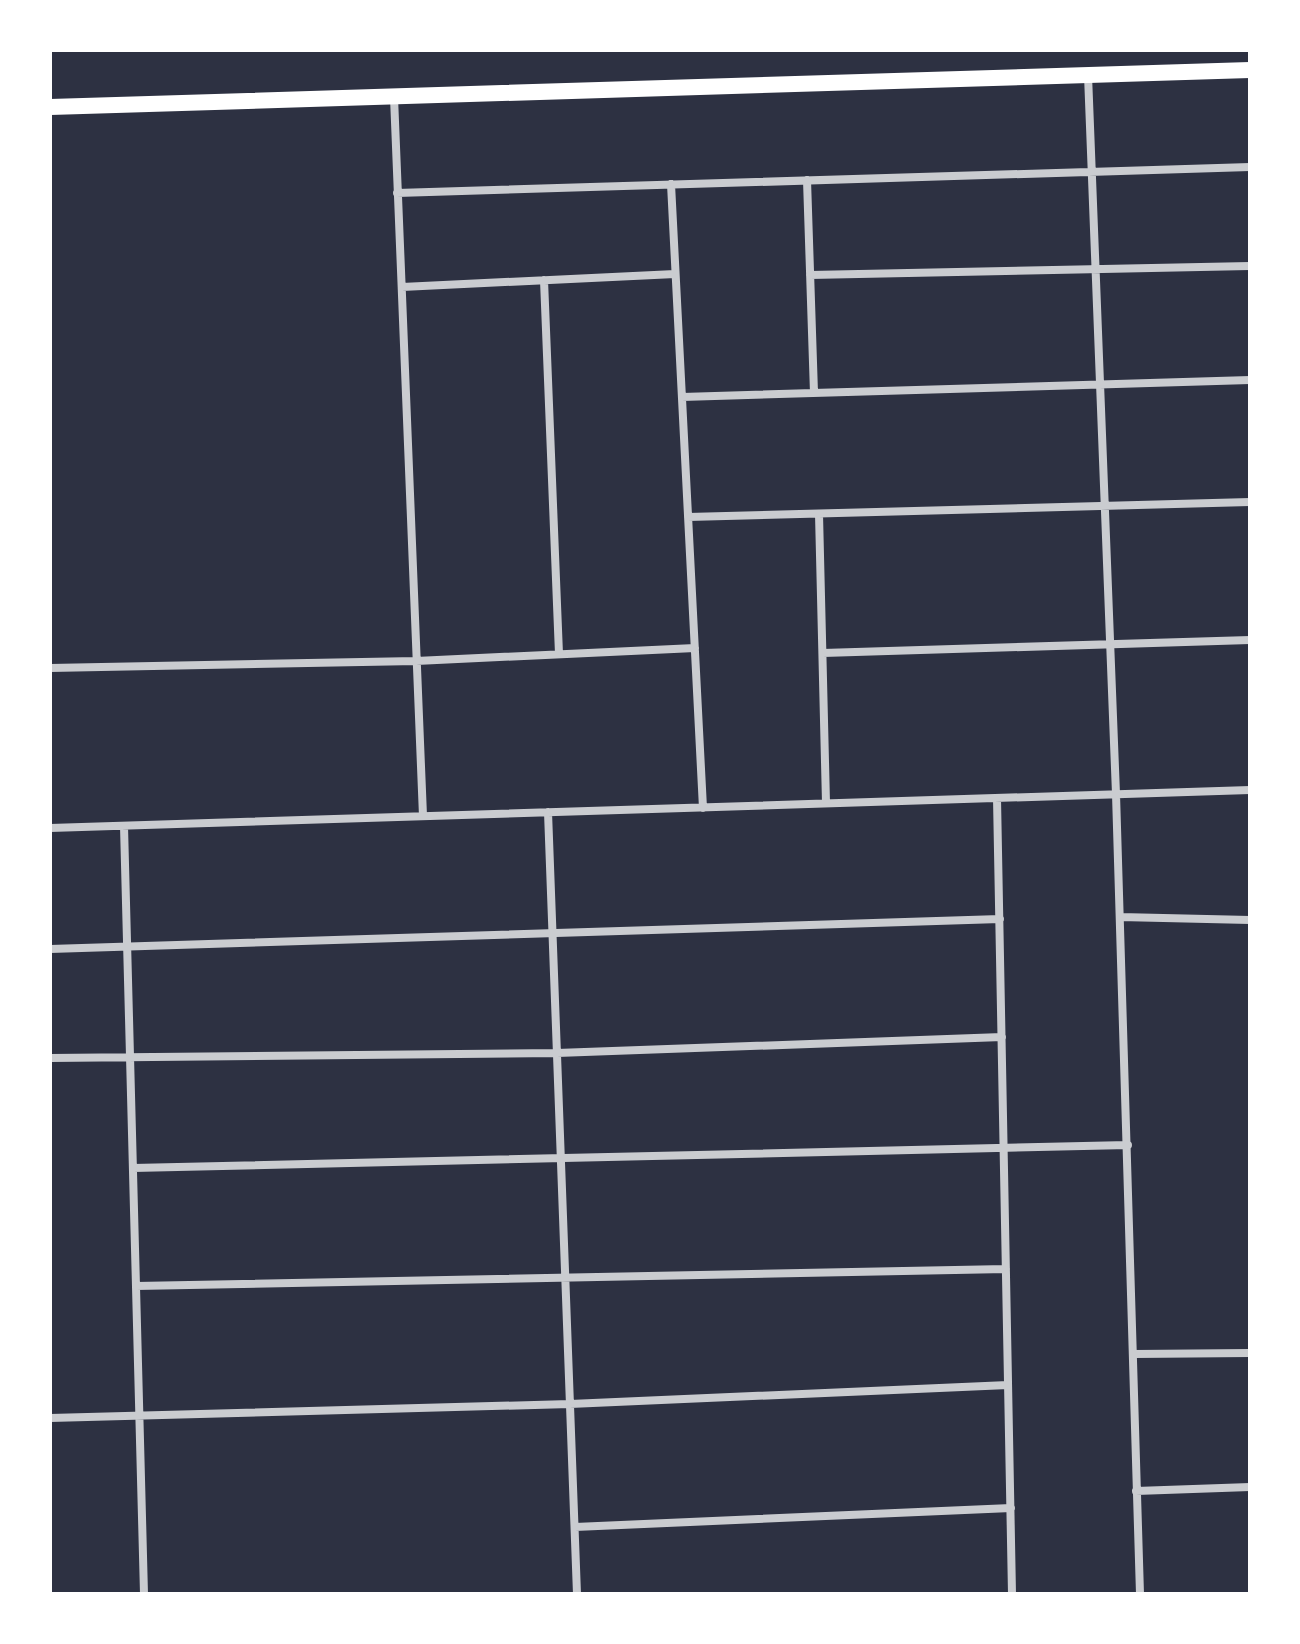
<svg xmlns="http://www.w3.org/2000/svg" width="1300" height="1644" viewBox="0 0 1300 1644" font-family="'Fira Sans',sans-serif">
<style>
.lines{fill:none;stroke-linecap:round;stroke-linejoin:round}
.minor{stroke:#caccd0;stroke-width:8}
.secondary{stroke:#fff;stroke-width:16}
</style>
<rect width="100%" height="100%" fill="#2d3142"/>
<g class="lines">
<path class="minor" d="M1088,75L1116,794L1140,1594
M394,97L423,816
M807,180L814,393
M671,184L703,808
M397,193L1250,167
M810,275L1250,266
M544,280L559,654
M402,287L675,274
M682,397L1250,380
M819,514L826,803
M688,517L1250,502
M823,653L1250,640
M50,668L416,661L695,648
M997,798L1012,1594
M548,812L577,1594
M124,826L144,1594
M50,828L1250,790
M1120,917L1250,920
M50,949L1000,919
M50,1058L557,1053L1002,1037
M133,1168L1128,1145
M136,1286L1006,1269
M1134,1354L1250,1353
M50,1418L570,1404L1008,1385
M1136,1491L1250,1487
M575,1527L1011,1508"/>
<path class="secondary" d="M50,107L1250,70"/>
</g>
<rect width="1300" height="1644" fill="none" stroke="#ffffff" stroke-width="104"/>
</svg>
